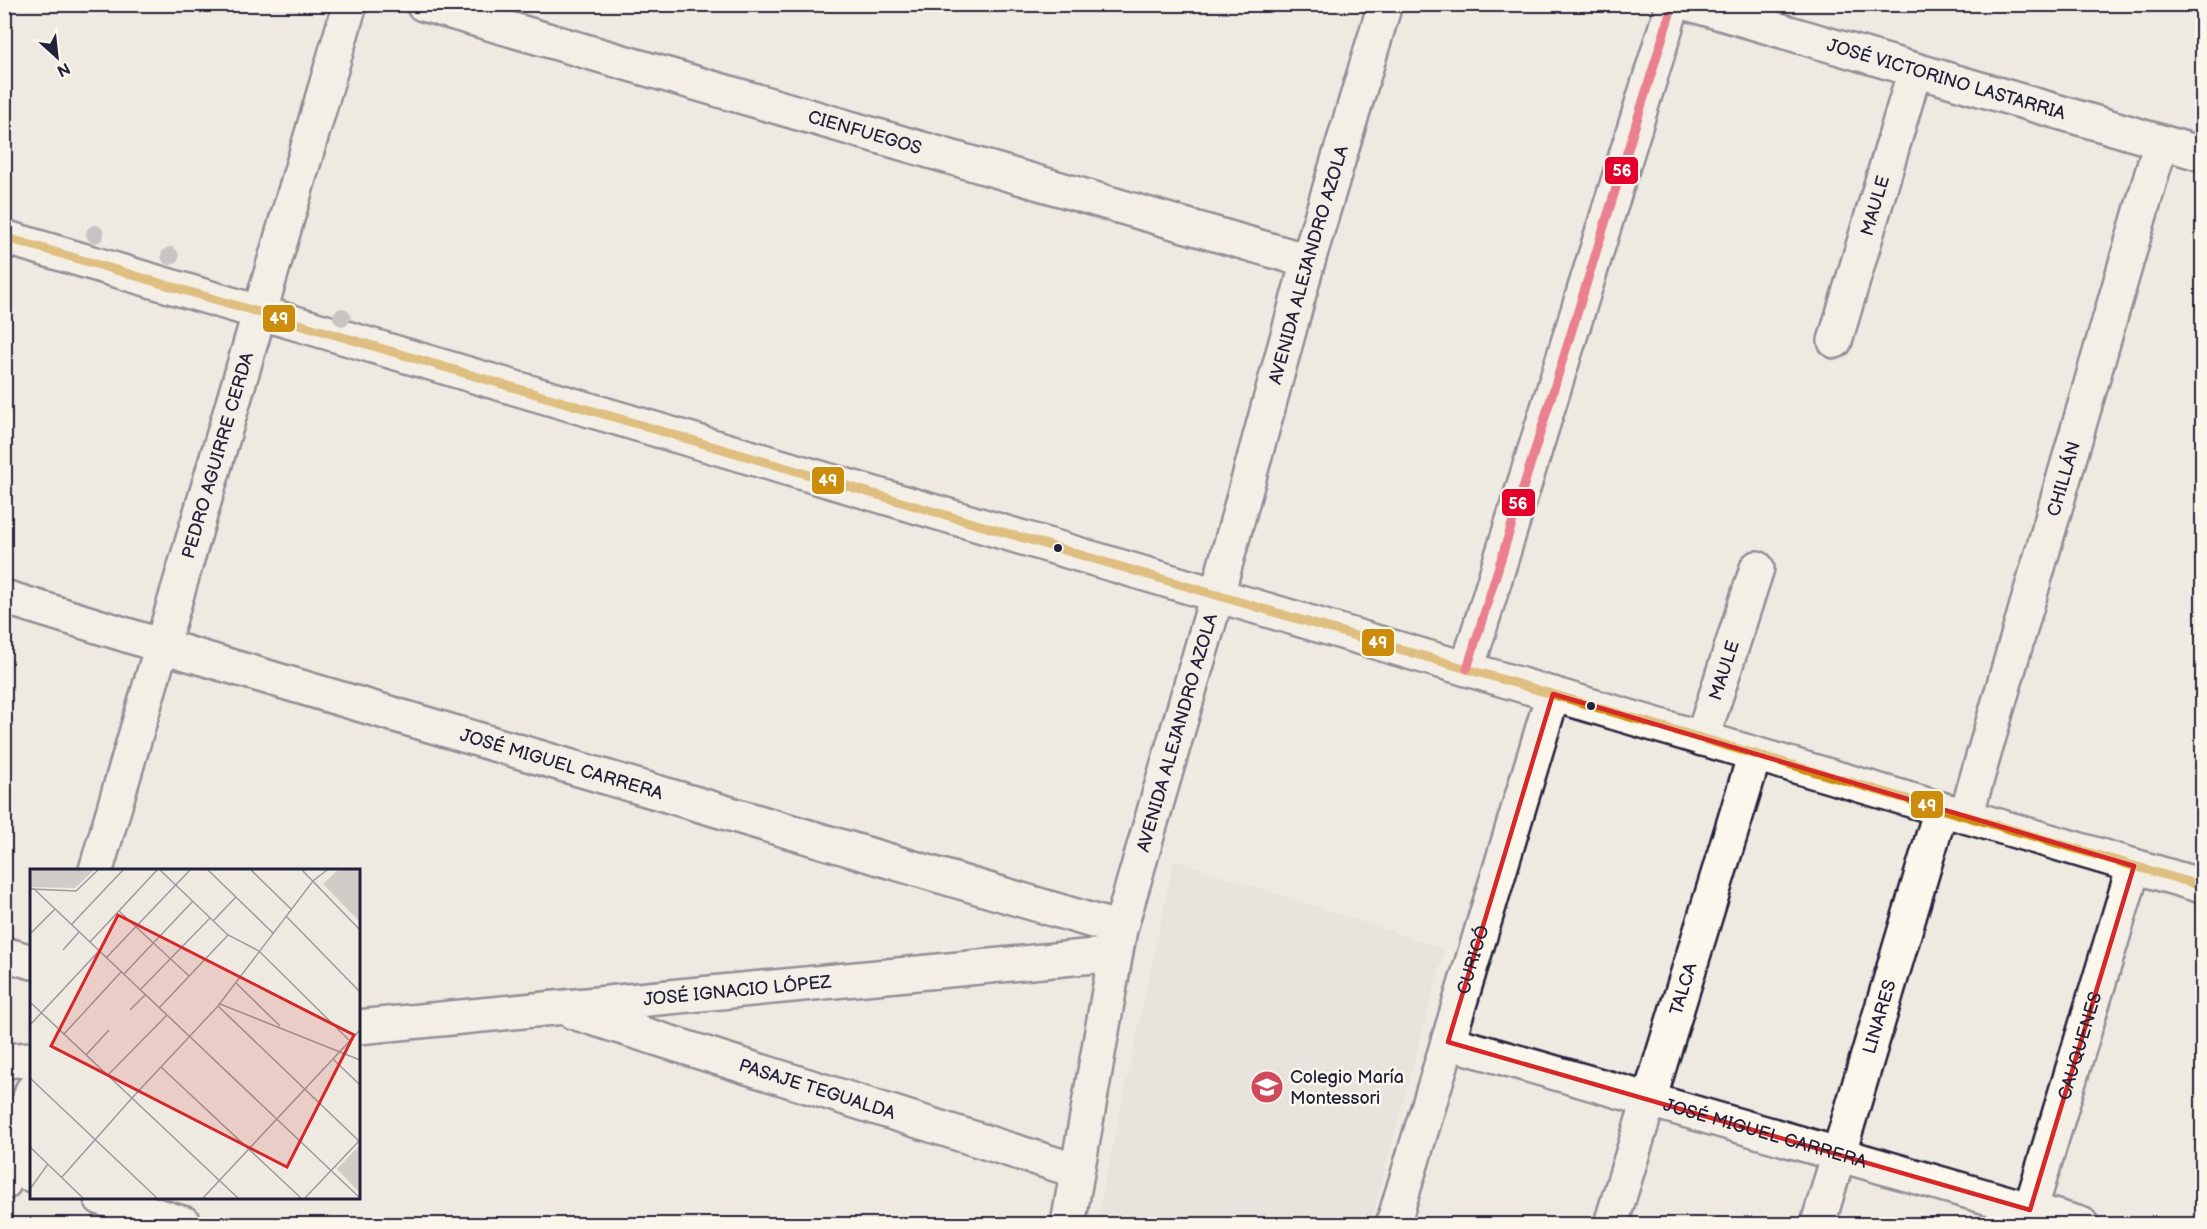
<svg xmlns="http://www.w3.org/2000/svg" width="2207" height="1229" viewBox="0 0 2207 1229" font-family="'Balsamiq Sans',sans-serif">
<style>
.built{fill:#dfdbd5}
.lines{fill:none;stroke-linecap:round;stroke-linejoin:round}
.minor-casing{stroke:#22223b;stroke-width:38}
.secondary-casing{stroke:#22223b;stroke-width:38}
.minor{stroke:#fbf7ec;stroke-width:33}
.secondary{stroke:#fbf7ec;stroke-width:33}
.bus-1-casing{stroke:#fbf7ec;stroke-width:14}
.bus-2-casing{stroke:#fbf7ec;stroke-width:14}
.bus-1{stroke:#cc8c0c;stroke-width:9}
.bus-2{stroke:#e4002b;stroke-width:9}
.tree{fill:#9a989e}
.marked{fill:none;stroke:#d62828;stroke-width:4.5;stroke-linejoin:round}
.bus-dot{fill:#22223b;stroke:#fbf7ec;stroke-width:2}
.labels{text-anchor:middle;stroke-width:5;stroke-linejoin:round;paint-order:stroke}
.street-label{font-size:18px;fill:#22223b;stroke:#fbf7ec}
.poi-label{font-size:18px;fill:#22223b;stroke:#fbf7ec;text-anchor:start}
.inset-road{fill:none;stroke:#9c9a9f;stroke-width:1.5}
.view{fill:#d62828;fill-opacity:0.15;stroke:#d62828;stroke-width:3}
.inset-edge{fill:none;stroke:#22223b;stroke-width:3}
.line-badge{stroke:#fbf7ec;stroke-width:2}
.badge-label{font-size:16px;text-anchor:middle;font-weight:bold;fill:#fff}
</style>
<rect width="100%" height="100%" fill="#eeeae2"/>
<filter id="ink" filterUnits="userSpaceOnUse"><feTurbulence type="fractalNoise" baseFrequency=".0167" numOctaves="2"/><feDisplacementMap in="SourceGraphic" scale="12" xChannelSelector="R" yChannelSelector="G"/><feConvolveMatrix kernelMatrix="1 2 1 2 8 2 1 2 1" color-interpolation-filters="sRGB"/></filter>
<g filter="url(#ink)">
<path class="built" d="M1174,860L1445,949L1370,1224H1096Z"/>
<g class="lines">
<defs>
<g id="minor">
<path id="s1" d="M423,4L1308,261"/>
<path d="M4,237L2202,886"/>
<path id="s2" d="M1835,341L1915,70"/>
<path id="s3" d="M4,597L162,646L1120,929"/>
<path d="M1467,669L1673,4"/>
<path id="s4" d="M1702,739L1757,568"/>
<path id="s5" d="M1966,816L2161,142"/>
<path d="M4,954L32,962"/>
<path id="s6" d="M573,1012L1077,1171"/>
<path id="s7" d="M358,1027L1115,954"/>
<path id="s8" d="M1448,1042L2081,1224"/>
<path d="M4,1061L32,1059"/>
<path d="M9,1168L32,1175"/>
<path d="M101,1198L185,1224"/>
<path id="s9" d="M1393,1224L1553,694"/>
<path id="s10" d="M1611,1224L1755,754"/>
<path id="s11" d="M1818,1224L1941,809"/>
<path id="s12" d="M2026,1224L2134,866"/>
</g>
<g id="secondary">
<path id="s13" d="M1690,4L2202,154"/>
<path id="s14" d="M96,870L350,4"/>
<path d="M4,1183L32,1091"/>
<path id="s15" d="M1068,1224L1120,929L1217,595L1308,261L1385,4"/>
</g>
</defs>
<use href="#minor" class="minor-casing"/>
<use href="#secondary" class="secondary-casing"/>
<use href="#minor" class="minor"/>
<use href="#secondary" class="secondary"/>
<defs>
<path id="bus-1" d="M4,237L2202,886"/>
<path id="bus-2" d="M1467,669L1673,4"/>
</defs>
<use href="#bus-1" class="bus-1-casing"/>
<use href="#bus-2" class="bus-2-casing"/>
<use href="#bus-1" class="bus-1"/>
<use href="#bus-2" class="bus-2"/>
</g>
<g class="tree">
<circle cx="95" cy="234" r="9"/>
<circle cx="170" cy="256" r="9"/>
<circle cx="342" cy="317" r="9"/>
</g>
</g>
<path d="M0 0H2207V1229H0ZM1553,694L2134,866L2030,1210L1448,1042Z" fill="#eeeae2" fill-opacity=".55" fill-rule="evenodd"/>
<path class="marked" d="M1553,694L2134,866L2030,1210L1448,1042Z"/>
<defs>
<symbol id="school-disc" viewBox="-11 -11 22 22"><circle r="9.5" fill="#d1495b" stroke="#fbf7ec"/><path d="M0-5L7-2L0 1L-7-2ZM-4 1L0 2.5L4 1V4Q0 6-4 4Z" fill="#fff"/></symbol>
</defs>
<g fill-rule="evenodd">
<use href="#school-disc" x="1248" y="1068" width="38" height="38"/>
</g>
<g class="bus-dot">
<circle cx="1058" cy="548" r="5"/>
<circle cx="1591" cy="706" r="5"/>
</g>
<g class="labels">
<g class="street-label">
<text dy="6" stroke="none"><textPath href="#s13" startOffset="267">JOSÉ VICTORINO LASTARRIA</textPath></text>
<text dy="6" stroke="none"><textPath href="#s1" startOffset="460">CIENFUEGOS</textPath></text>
<text dy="6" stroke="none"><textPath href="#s2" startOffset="141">MAULE</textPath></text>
<text dy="6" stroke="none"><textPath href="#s15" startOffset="990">AVENIDA ALEJANDRO AZOLA</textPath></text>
<text dy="6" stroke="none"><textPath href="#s14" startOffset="432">PEDRO AGUIRRE CERDA</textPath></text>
<text dy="6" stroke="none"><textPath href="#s5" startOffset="351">CHILLÁN</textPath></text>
<text dy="6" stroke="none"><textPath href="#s4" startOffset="72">MAULE</textPath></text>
<text dy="6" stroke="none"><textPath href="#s15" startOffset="504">AVENIDA ALEJANDRO AZOLA</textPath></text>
<text dy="6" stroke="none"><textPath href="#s3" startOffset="582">JOSÉ MIGUEL CARRERA</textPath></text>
<text dy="6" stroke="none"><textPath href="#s9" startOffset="276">CURICÓ</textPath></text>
<text dy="6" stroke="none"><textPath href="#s10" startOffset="246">TALCA</textPath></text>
<text dy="6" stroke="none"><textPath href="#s7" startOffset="381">JOSÉ IGNACIO LÓPEZ</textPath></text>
<text dy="6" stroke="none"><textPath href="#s11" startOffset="216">LINARES</textPath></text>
<text dy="6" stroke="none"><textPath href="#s12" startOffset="186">CAUQUENES</textPath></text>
<text dy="6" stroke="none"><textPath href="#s6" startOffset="256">PASAJE TEGUALDA</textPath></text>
<text dy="6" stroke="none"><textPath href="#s8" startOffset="330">JOSÉ MIGUEL CARRERA</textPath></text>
</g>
<g class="poi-label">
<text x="1290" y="1083">Colegio María<tspan x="1290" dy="21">Montessori</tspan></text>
</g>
</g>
<g transform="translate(30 869)">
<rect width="330" height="330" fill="#eeeae2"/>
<path d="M0,1H64L45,19L0,18ZM308,1H330V53L293,15ZM328,278H330V324L307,300Z" fill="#d0cdc9"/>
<path class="inset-road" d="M130,1L198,66L229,82L320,172M178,1L243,64M221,1L261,40M272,1L330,61M3,19L330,329M1,20L46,22L68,1M89,42L159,107M256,47L330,123M183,52L206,28M41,56L93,1M0,65L25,40M60,73L127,1M33,81L49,63M76,89L160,1M94,105L163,32M206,114L250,157M110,121L180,49M0,133L208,329M190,135L330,191M188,137L330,273M129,139L198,66M100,141L115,126M0,156L69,82M34,165L91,103M56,186L79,161M303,190L330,216M131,198L271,329M78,206L137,146M0,209L127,329M102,229L188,137L283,12L297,1M0,278L53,329M32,308L102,229M0,320L18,295M173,329L330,161M275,329L330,271"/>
<path class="view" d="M88,46L324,166L257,298L21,177Z"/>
<rect width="330" height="330" class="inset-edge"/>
</g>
<g class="line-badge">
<rect x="1604" y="156" width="35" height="29" rx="6" fill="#e4002b"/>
<rect x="262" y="304" width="34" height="29" rx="6" fill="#cc8c0c"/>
<rect x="811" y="466" width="34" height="29" rx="6" fill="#cc8c0c"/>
<rect x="1501" y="488" width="35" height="29" rx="6" fill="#e4002b"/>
<rect x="1361" y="628" width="34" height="29" rx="6" fill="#cc8c0c"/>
<rect x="1910" y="790" width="34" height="29" rx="6" fill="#cc8c0c"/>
</g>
<g class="badge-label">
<text x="1622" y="176">56</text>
<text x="279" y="324">49</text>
<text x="828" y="486">49</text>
<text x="1518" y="509">56</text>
<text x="1378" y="648">49</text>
<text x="1927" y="811">49</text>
</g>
<rect width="2207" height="1229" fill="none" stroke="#fbf7ec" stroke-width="24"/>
<rect x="12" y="12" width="2183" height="1205" fill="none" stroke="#22223b" stroke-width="2" filter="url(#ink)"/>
<g transform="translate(57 57) rotate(153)" stroke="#fbf7ec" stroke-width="4.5" paint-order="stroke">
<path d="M0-4.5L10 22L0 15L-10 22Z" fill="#22223b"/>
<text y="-9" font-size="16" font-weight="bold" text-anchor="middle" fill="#22223b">N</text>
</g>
</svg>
